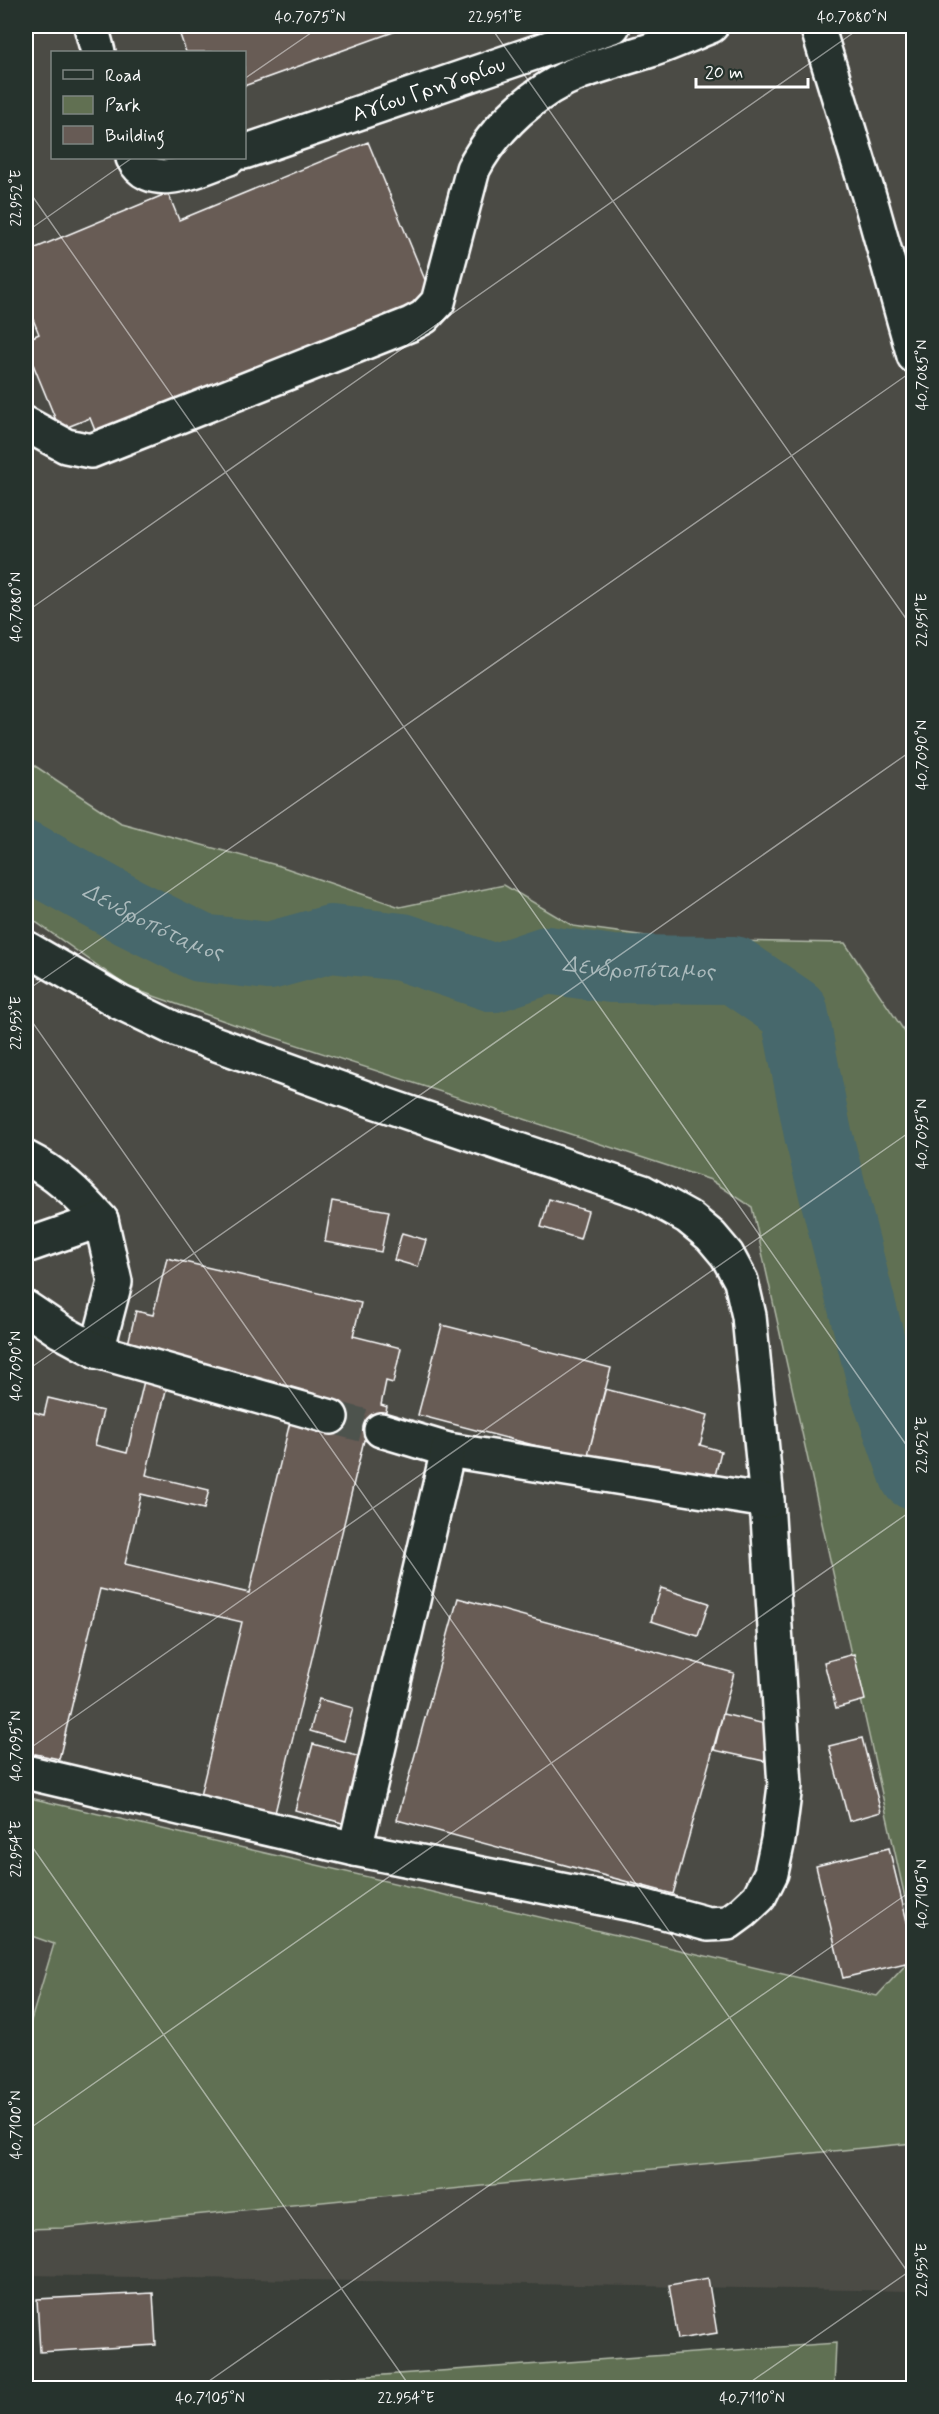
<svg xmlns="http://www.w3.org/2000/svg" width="939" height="2414" viewBox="0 0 939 2414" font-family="Mynerve,sans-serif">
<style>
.built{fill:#4c4b45;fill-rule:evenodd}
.green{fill:#617052;stroke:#b0b8a8;stroke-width:1.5}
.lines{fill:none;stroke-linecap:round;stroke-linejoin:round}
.river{stroke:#46686c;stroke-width:68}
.building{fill:#675b55;stroke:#fff;stroke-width:1.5}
.minor-tunnel{stroke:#4e524d;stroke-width:33;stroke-dasharray:33 16;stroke-linecap:butt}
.minor-casing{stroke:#fff;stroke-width:38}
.minor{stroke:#26332d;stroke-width:33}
.ticks{fill:none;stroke:#fff;stroke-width:1.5;stroke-opacity:0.45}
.labels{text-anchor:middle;stroke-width:5;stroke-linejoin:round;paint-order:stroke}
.street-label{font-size:21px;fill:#fff;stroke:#26332d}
.water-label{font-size:22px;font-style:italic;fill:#acbbbd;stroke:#26332d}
.neatline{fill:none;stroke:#fff;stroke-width:2}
.ticks-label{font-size:15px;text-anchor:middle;fill:#fff}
</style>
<rect width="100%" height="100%" fill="#3a3f39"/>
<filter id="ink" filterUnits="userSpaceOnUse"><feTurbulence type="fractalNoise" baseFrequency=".0167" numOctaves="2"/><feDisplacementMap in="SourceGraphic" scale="12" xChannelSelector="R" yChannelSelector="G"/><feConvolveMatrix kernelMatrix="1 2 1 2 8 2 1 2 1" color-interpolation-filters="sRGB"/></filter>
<g filter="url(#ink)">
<path class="built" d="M26,26H913V2291L26,2275ZM52,52H244V158H52Z"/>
<path class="green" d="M26,760L121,823L280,866L400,907L504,885L573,926L676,940L845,943L913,1044V1934L752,1207L711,1180L233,1024L128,987L26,915Z
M26,1797L877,1996L913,1957V2143L63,2228L26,2229V2037L54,1944L26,1934Z
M836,2343L834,2388H290L286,2382Z"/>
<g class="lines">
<path class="river" id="s1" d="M26,855L129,912L201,948L269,956L331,939L402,947L494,978L547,960L612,969L734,970L794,1011L818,1134L882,1385L914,1476"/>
</g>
<path class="building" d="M177,26H410L244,86V52H186Z
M368,142L435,304L100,443L90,418L60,430L26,347V340L39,334L26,302V252L168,193L179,220Z
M549,1199L588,1211L580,1239L541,1227Z
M332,1201L389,1211L381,1252L325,1242Z
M402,1233L426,1240L418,1267L394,1260Z
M167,1258L361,1303L353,1336L401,1348L393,1383L386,1381L381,1405L387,1407L378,1444L364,1440L274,1817L199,1800L242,1622L100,1589L59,1759L35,1754L28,1783H26V1410L44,1415L48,1398L103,1411L95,1445L127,1453L144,1381L167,1386L146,1475L209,1490L204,1509L141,1494L125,1564L249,1593L290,1422L126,1352L136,1311L153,1315Z
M442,1325L611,1368L587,1459L418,1415Z
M605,1389L708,1415L700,1445L721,1451L713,1484L587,1459Z
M661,1588L709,1603L698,1636L651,1621Z
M458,1598L734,1673L673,1894L397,1820Z
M854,1654L865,1700L836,1708L824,1662Z
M319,1699L353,1708L344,1741L310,1731Z
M723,1714L773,1726L764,1761L714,1750Z
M862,1738L881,1812L849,1821L829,1746Z
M313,1744L364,1758L346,1824L295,1810Z
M889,1848L914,1950V1961L843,1978L816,1866Z
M708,2278L717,2333L678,2339L669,2285Z
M153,2293L156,2345L40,2352L37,2299Z"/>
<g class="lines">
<path class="minor-tunnel" d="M331,1417L381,1430"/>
<defs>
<g id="minor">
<path d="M91,26L98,52"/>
<path d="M817,26L872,206L914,356"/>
<path id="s2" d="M244,152L613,26"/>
<path d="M133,158C151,195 202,167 229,158"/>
<path d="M26,424L66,446L91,451L411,324L424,317L438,302L473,169C495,127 536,89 581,72C604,64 628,57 651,50C672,43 691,34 711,26"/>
<path d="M26,948L119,1002L175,1029L377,1102L643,1192L688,1217L711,1236L727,1255L741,1281L749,1316L767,1501L785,1786L778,1840L771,1873L759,1897L743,1912L728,1923L708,1924L642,1906L355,1849"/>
<path d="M26,1158C56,1173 78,1194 101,1220"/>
<path d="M26,1246L101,1220L115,1282L97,1351"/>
<path d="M26,1308L60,1331L97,1351L331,1417"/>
<path d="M381,1430L448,1450L767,1501"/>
<path d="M30,1773L355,1849L448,1450"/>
</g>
</defs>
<use href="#minor" class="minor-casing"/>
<use href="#minor" class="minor"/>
</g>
</g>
<path class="ticks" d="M490,26L914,630M244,79L321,26M26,187L914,1456M26,232L132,158M26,612L863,26M26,991L914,370M26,1013L914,2281M26,1371L914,749M26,1751L914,1129M26,1838L411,2388M26,2131L914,1509M199,2388L914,1889M742,2388L914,2268"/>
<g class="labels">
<g class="street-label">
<text dy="7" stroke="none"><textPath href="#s2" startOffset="195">Αγίου Γρηγορίου</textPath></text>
</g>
<g class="water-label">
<text dy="8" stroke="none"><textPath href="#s1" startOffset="144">Δενδροπόταμος</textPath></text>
<text dy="8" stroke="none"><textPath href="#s1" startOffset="648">Δενδροπόταμος</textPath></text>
</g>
</g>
<rect width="939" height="2414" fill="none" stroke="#26332d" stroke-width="66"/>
<rect x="51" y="51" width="195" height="108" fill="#26332d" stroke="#7d8581" stroke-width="1.5"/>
<rect x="63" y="70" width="30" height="9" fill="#26332d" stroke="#7d8581" stroke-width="1.5"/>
<text x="105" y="81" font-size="18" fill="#ffffff">Road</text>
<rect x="63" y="96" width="30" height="18" fill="#617052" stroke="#7d8581" stroke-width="1.5"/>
<text x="105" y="111" font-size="18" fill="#ffffff">Park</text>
<rect x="63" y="126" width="30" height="18" fill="#675b55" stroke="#7d8581" stroke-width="1.5"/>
<text x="105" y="141" font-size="18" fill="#ffffff">Building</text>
<path d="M696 78v9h112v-9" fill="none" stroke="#ffffff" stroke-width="3"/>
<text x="705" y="78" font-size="18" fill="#ffffff" stroke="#26332d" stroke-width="4.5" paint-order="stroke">20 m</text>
<rect x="33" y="33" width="873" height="2348" class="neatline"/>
<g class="ticks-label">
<text x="310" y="22">40.7075°N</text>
<text x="495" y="22">22.951°E</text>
<text x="852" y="22">40.7080°N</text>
<text transform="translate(16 198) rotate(-90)" y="5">22.952°E</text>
<text transform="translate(922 375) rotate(-90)" y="5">40.7085°N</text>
<text transform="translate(16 607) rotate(-90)" y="5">40.7080°N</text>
<text transform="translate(922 620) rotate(-90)" y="5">22.951°E</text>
<text transform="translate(922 755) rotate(-90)" y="5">40.7090°N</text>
<text transform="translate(16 1023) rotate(-90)" y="5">22.953°E</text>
<text transform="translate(922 1134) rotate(-90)" y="5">40.7095°N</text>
<text transform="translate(16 1366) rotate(-90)" y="5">40.7090°N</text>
<text transform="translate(922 1445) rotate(-90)" y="5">22.952°E</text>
<text transform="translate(16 1746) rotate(-90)" y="5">40.7095°N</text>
<text transform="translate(16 1849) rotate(-90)" y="5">22.954°E</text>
<text transform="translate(922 1894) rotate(-90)" y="5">40.7105°N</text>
<text transform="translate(16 2125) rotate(-90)" y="5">40.7100°N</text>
<text transform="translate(922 2270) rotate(-90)" y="5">22.953°E</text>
<text x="210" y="2403">40.7105°N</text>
<text x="406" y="2403">22.954°E</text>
<text x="752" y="2403">40.7110°N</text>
</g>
</svg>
